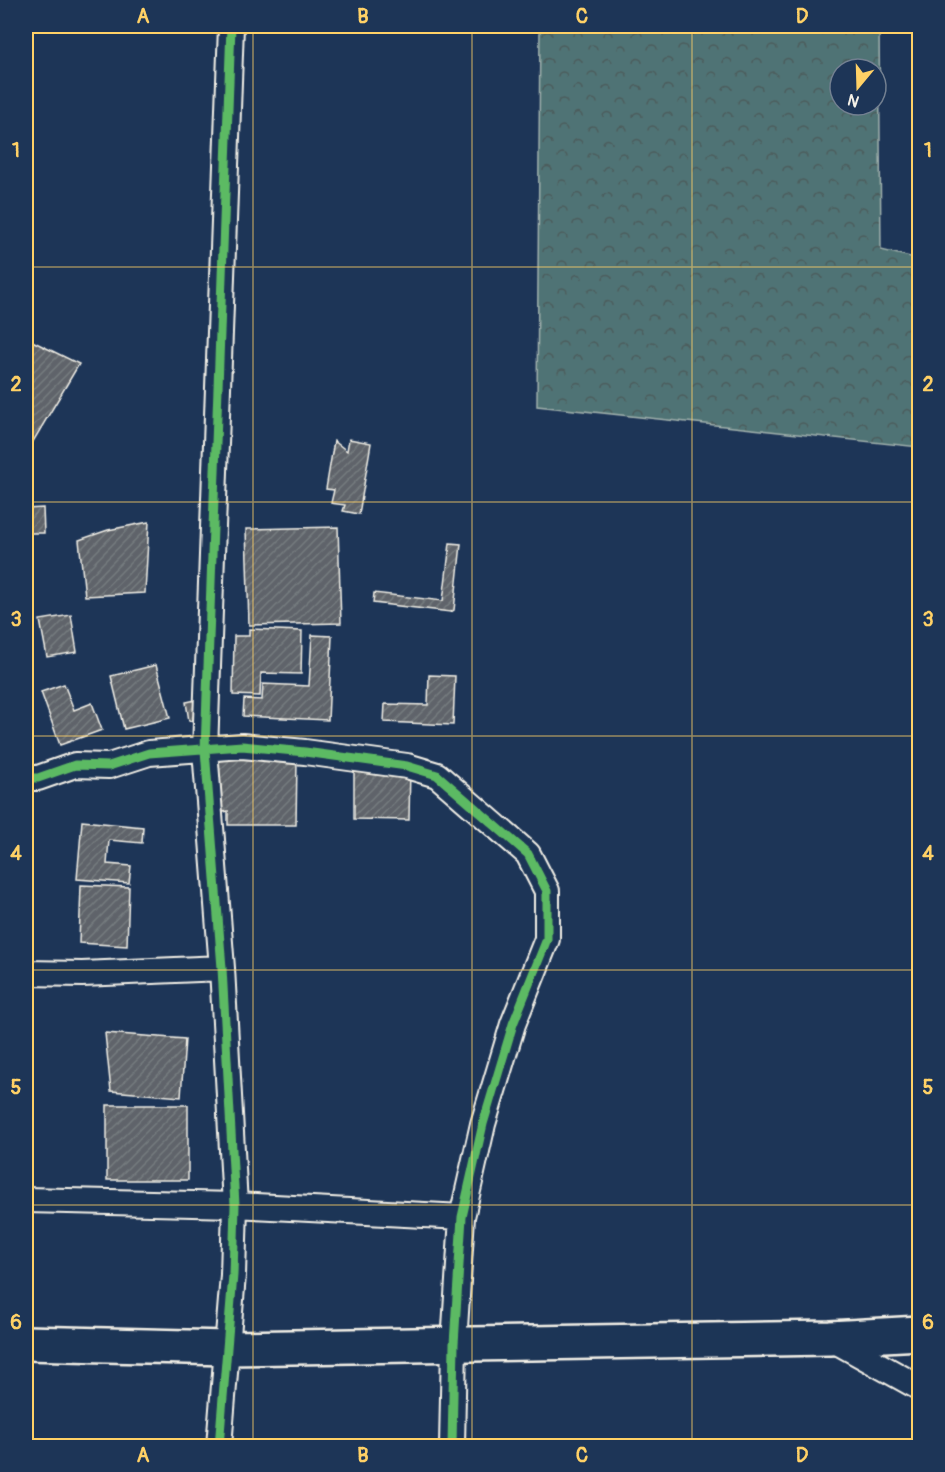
<svg xmlns="http://www.w3.org/2000/svg" width="945" height="1472" viewBox="0 0 945 1472" font-family="Pangolin,sans-serif">
<style>
.forest{fill:url(#forest-crowns);stroke:#a2b2ae;stroke-width:1.5;fill-rule:evenodd}
.building{fill:url(#building-hatch);stroke:#f4f1e8;stroke-width:1.5}
.lines{fill:none;stroke-linecap:round;stroke-linejoin:round}
.street-casing{stroke:#f4f1e8;stroke-width:28}
.secondary-casing{stroke:#f4f1e8;stroke-width:38}
.street{stroke:#1d3557;stroke-width:24}
.secondary{stroke:#1d3557;stroke-width:33}
.cycleway-casing{stroke:#1d3557;stroke-width:13}
.cycleway{stroke:#5cba63;stroke-width:9}
.grid{fill:none;stroke:#ffd166;stroke-width:1.5;stroke-opacity:0.55}
.neatline{fill:none;stroke:#ffd166;stroke-width:2}
.grid-label{font-size:20px;text-anchor:middle;font-weight:bold;fill:#ffd166}
</style>
<defs>
<pattern id="forest-crowns" width="20" height="18" patternUnits="userSpaceOnUse" patternTransform="scale(1.5)"><rect width="20" height="18" fill="#507374"/><path d="M2 6a3 3 0 1 1 6 0M12 15a3 3 0 1 1 6 0" fill="none" stroke="#4c5b5b"/></pattern>
<pattern id="building-hatch" width="6" height="6" patternUnits="userSpaceOnUse" patternTransform="scale(1.5)"><rect width="6" height="6" fill="#5e646a"/><path d="M-1 1l2-2M0 6l6-6M5 7l2-2" fill="none" stroke="#767b7f"/></pattern>
</defs>
<rect width="100%" height="100%" fill="#1d3557"/>
<filter id="ink" filterUnits="userSpaceOnUse"><feTurbulence type="fractalNoise" baseFrequency=".0167" numOctaves="2"/><feDisplacementMap in="SourceGraphic" scale="12" xChannelSelector="R" yChannelSelector="G"/><feConvolveMatrix kernelMatrix="1 2 1 2 8 2 1 2 1" color-interpolation-filters="sRGB"/></filter>
<g filter="url(#ink)">
<path class="forest" d="M540,26H879L881,250L919,259V447L537,406ZM840,69H876V105H840Z"/>
<path class="building" d="M26,338L79,364L31,445L26,441V386L30,379L26,376Z
M349,439L371,443L359,514L343,511L345,505L331,503L334,490L326,489L334,441L347,451Z
M43,508L44,533H26V509Z
M149,522L145,593L85,596L79,540L108,530Z
M338,527L341,623L249,625L246,529Z
M450,543L461,544L454,610L451,612L373,603L374,593L443,601Z
M71,615L77,652L47,657L40,620Z
M249,629L302,631L301,674L261,673L260,696L233,695L234,636H249Z
M312,635L332,636L328,720L243,716L244,699L262,700L263,684L309,686Z
M156,665L170,718L124,729L111,676Z
M429,675L455,676L453,725L384,722L385,704L428,705Z
M64,684L74,710L92,703L102,730L60,745L41,692Z
M201,699L204,719L189,721L186,702Z
M217,759L297,760L296,825H228V811L216,814Z
M354,766L410,767L409,820L354,819Z
M82,821L143,827L142,843L109,840L107,864L131,866L129,883L77,879Z
M81,885L129,887L127,946L79,943Z
M105,1033L185,1039L181,1097L111,1091Z
M107,1105H188V1180H107Z"/>
<g class="lines">
<defs>
<path id="street" d="M26,778H38L75,765L109,766L149,753L242,746L305,752L407,766L437,775L528,854L547,891V939L513,1024L483,1124L462,1217L454,1344L452,1446
M26,973L82,974L222,968
M26,1200L235,1205L462,1217
M830,1338L920,1388
M219,1446L233,1275L235,1205L222,968L205,750L231,26"/>
<path id="secondary" d="M26,1343L227,1348L830,1338L920,1333"/>
</defs>
<use href="#street" class="street-casing"/>
<use href="#secondary" class="secondary-casing"/>
<use href="#street" class="street"/>
<use href="#secondary" class="secondary"/>
<defs>
<path id="cycleway" d="M26,778H38L75,765L109,766L149,753L242,746L305,752L407,766L437,775L528,854L547,891V939L513,1024L483,1124L462,1217L454,1344L452,1446
M219,1446L233,1275L235,1205L222,968L205,750L231,26"/>
</defs>
<use href="#cycleway" class="cycleway-casing"/>
<use href="#cycleway" class="cycleway"/>
</g>
</g>
<path class="grid" d="M253,26V1446M472,26V1446M692,26V1446M26,267H920M26,502H920M26,736H920M26,970H920M26,1205H920"/>
<rect width="945" height="1472" fill="none" stroke="#1d3557" stroke-width="66"/>
<g transform="translate(858 87) rotate(199)"><circle r="28" fill="#1d3557" stroke="#738091" stroke-width="1.5"/>
<path d="M0-4.5L10 22L0 15L-10 22Z" fill="#ffd166"/>
<text y="-9" font-size="16" font-weight="bold" text-anchor="middle" fill="#f4f1e8">N</text>
</g>
<rect x="33" y="33" width="879" height="1406" class="neatline"/>
<g class="grid-label">
<text x="143" y="23">A</text>
<text x="363" y="23">B</text>
<text x="582" y="23">C</text>
<text x="802" y="23">D</text>
<text x="16" y="157">1</text>
<text x="928" y="157">1</text>
<text x="16" y="391">2</text>
<text x="928" y="391">2</text>
<text x="16" y="626">3</text>
<text x="928" y="626">3</text>
<text x="16" y="860">4</text>
<text x="928" y="860">4</text>
<text x="16" y="1094">5</text>
<text x="928" y="1094">5</text>
<text x="16" y="1329">6</text>
<text x="928" y="1329">6</text>
<text x="143" y="1462">A</text>
<text x="363" y="1462">B</text>
<text x="582" y="1462">C</text>
<text x="802" y="1462">D</text>
</g>
</svg>
